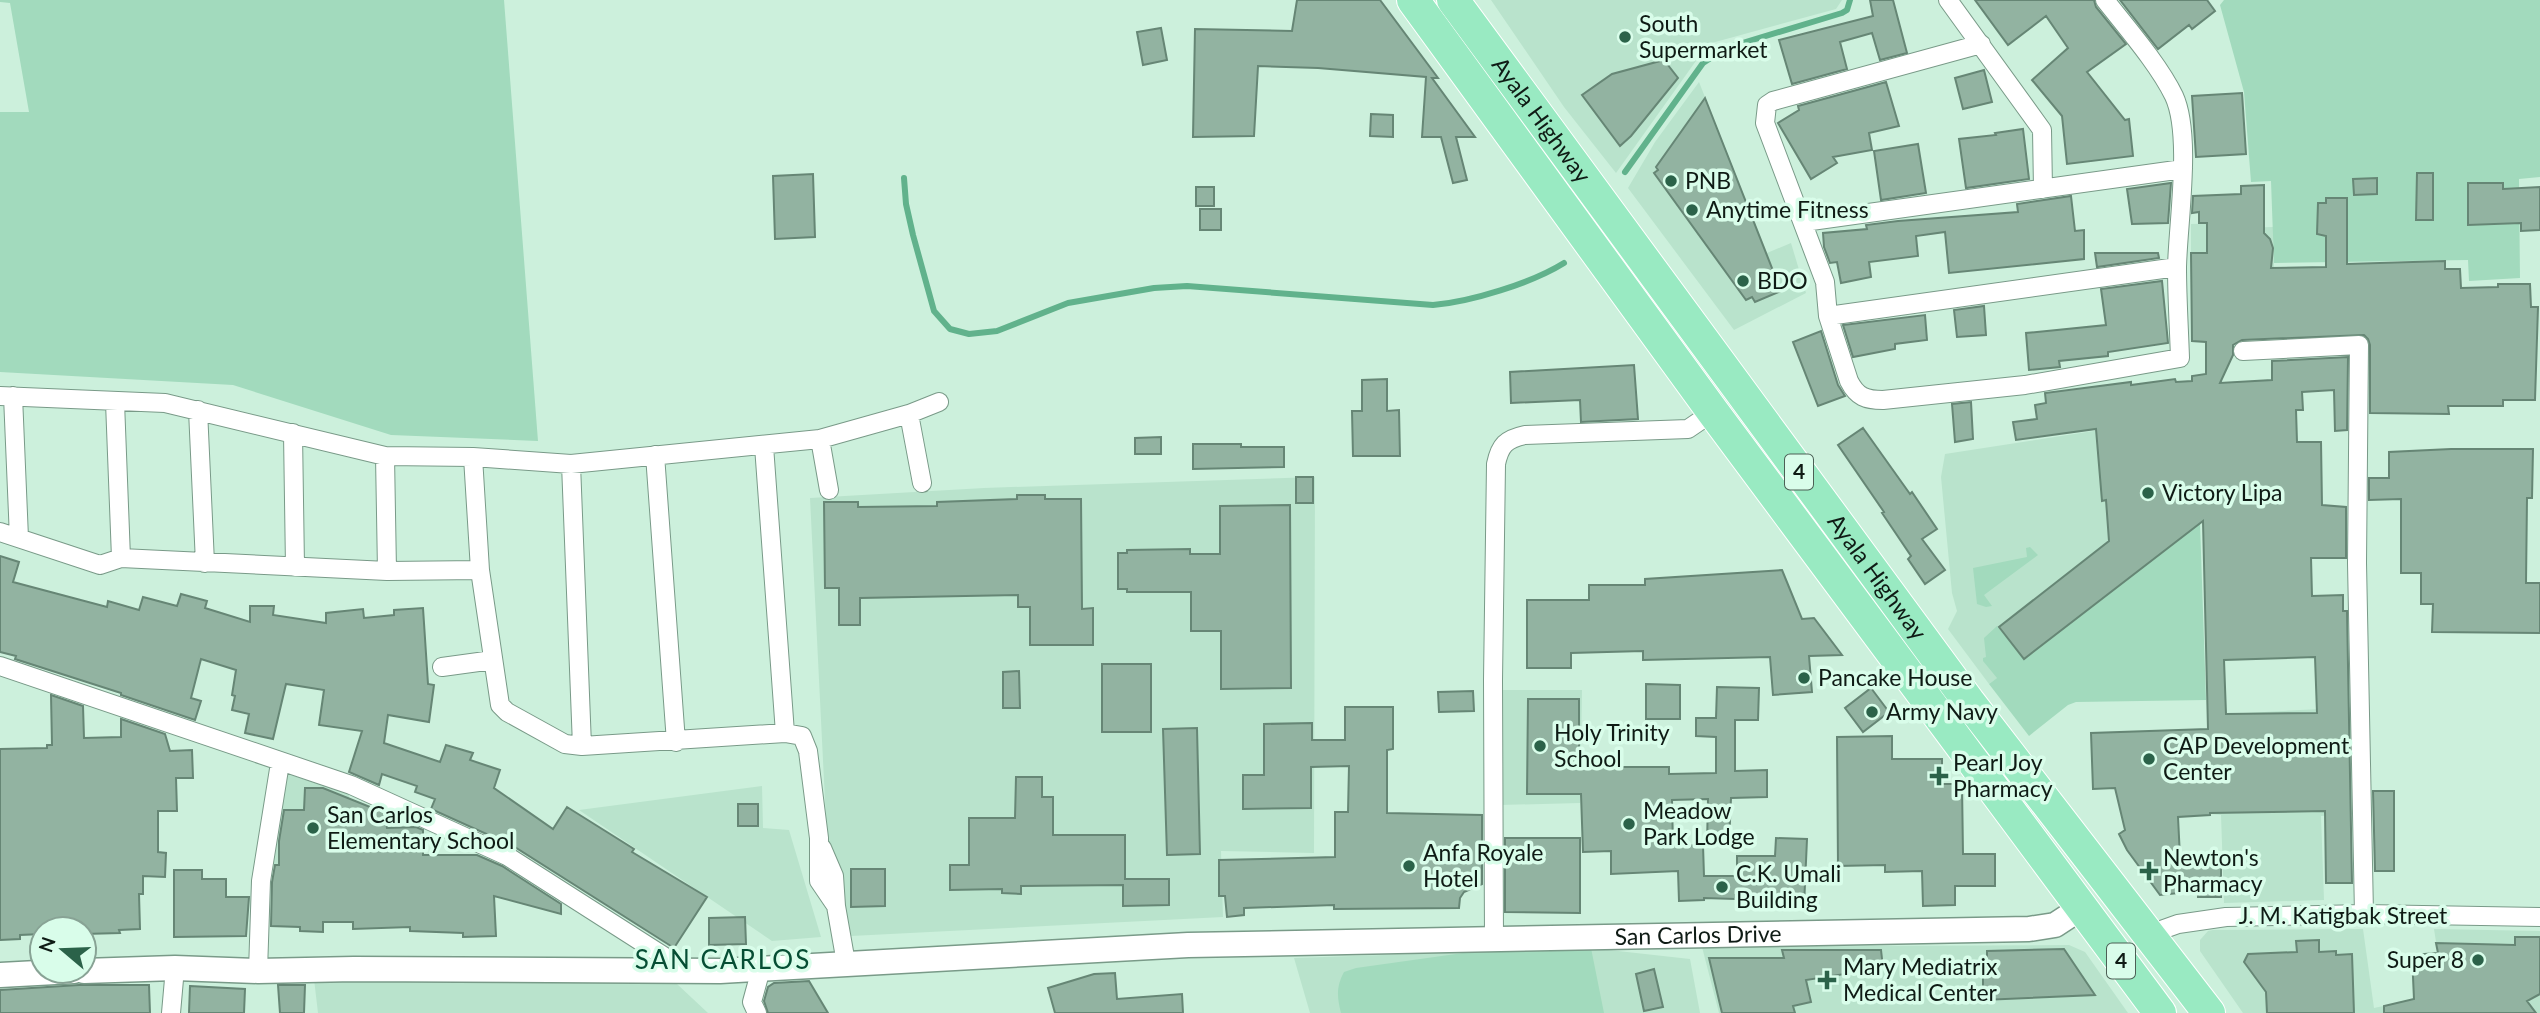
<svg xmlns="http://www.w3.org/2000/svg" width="2540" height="1013" viewBox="0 0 2540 1013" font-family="Lato,sans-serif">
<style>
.built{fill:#b9e3cc}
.green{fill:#a2dabd}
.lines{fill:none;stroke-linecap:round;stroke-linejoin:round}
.stream{stroke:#61b28c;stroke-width:6}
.building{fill:#92b3a1;stroke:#668675;stroke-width:2;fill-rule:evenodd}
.street-casing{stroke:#799a88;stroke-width:20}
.secondary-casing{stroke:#799a88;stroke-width:27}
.highway-casing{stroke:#fff;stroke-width:34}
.street{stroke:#fff;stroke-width:18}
.secondary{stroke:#fff;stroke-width:24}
.highway{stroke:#99eac2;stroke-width:32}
.poi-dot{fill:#2b6249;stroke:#d9fdea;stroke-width:2.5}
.labels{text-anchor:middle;stroke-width:7;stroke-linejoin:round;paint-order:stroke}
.shield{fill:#d9fdea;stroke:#4c5f55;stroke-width:2}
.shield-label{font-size:21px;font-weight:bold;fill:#0f1b15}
.poi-label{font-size:23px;fill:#0f1b15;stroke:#d9fdea;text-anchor:start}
.street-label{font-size:23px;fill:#0f1b15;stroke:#d9fdea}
.quarter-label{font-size:26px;letter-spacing:2px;fill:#064e34;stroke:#d9fdea}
</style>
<rect width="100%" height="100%" fill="#ccf0dc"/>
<path class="built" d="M1491,0H1842L1836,9L1708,44L1616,173L1564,107Z
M1699,82L1767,253L1791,243L1806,293L1734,330L1628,188L1655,142Z
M2237,223L2238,228L2273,227L2274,269L2239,270V253H2191V224Z
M2197,415L2200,485L2024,659L1989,684L1948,629L1957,611L1952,593L1941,477L1945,454Z
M1315,477L1314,853L1221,851L1223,917L851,936L828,861L810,498L984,488Z
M1499,690H1582L1580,803L1500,805Z
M2358,707L2360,814L2321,816L2324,900L2224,903L2221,815L2211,814L2207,715Z
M284,773L349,794L352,862L271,864Z
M762,786L763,828L789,830L821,937L772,941L579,810Z
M2363,929L2374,1008L2444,993L2434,929L2540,931V1013H2243L2200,951V940L2208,931L2213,930Z
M2069,945L2085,952L2128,1013H1719L1702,947Z
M1591,948L1690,959L1700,1013H1310L1294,958Z
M314,979L677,984L708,1013H318Z"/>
<path class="green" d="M0,0H504L538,441L391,435L233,385L0,372V112H29L10,3L0,2Z
M2224,0H2540V177L2519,179L2520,278L2469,281L2468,260L2274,263L2271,181L2251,182L2244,92L2220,5Z
M2200,523L2206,700L2076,702L2068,705L2029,736L1989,684L1997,678L1983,661V658L1986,657L1984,638L1997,626L2024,659Z
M2030,547L2038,555L1984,595L1992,606L1986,607L1977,604L1973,568L2027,557L2026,548Z
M1591,948L1604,1013H1341C1337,997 1336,987 1344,972L1356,968L1463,953Z"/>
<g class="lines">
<path class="stream" d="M1625,172L1703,63L1726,48L1842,13L1847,10L1850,0
M904,178L906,204L913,235L934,311L950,329L969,334L997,331L1068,303L1154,288L1187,286L1433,305C1470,302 1532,283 1564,263"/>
</g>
<path class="building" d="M1297,0H1380L1438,78H1432L1475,137H1456L1467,180L1453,183L1441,137H1422L1426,77L1318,68L1258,66L1254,136L1193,137L1195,29L1292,31Z
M1870,0H1893L1907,53L1880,60L1872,33L1840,42L1847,69L1792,84L1779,40L1873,16Z
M1975,0H2094L2096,7L2126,44L2087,72L2125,120L2129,119L2133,156L2067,164L2062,116L2032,80L2068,48L2046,16L2008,45Z
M2120,0H2207L2215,11L2192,29L2189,25L2158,49Z
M1161,28L1167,60L1143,65L1137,32Z
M1664,60L1678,78L1631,136L1620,146L1582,95L1612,74Z
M1984,70L1992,102L1963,109L1955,78Z
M1886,82L1899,126L1869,133L1872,150L1833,157L1837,163L1811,179L1778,123L1799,110L1798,106Z
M2242,93L2246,154L2196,157L2192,96Z
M1705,98L1781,291L1755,302L1752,297L1746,300L1654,173L1658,170L1656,167Z
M1371,114L1393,115V137L1370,136Z
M2023,129L2029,179L1966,188L1959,139L1996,135L1995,133Z
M1918,144L1926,193L1881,200L1874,151Z
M2417,173H2433V220H2416Z
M813,174L815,237L775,239L773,176Z
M2377,178V194L2354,195L2353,179Z
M2171,183L2168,223L2132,224L2127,189Z
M2468,183H2503V189L2540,187V230L2521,231V223L2468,225Z
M2264,185V233L2270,239L2273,248L2271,268L2326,267V236L2317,234L2318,203H2326V198H2347V264L2445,261V269H2460L2461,288L2498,287V284H2530L2531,307H2538L2535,400H2503V406H2448L2449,414L2370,413V345L2368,339L2364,335L2242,340L2233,345V355L2220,383L2272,380V361L2348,357L2347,430L2335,431L2334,390L2302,392L2303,410H2296L2297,442H2321L2322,505L2346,507V558H2311L2312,596L2343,595V611H2347L2352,883H2326L2325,811L2210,813V815L2178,817L2180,857H2221V897H2198V891L2160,895L2127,850L2119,834L2125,830L2115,788L2093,789L2091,733L2208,729L2203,521L2024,659L1999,627L2109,541L2106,500L2102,501L2096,429L2016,440L2013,422L2037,419L2035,405L2046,403L2045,393L2131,382V385L2175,379L2176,382L2192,381V376L2206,374V342L2192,341L2191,253H2207V223H2199V212L2192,213L2193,196L2241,194V186ZM2315,657L2317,713L2226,714L2224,660Z
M1196,187H1214V206H1196Z
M2071,196L2075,231L2084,230V259L1949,273L1945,232L1916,236L1918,256L1869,262L1871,277L1841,283L1837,262L1830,263L1824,247L1823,233L1867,229L1866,225L1898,221L2018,212L2017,204Z
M1200,209H1221V230H1200Z
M2095,253H2158L2159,258L2097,267Z
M2162,281L2168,343L2108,352V356L2059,361L2060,367L2029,370L2026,333L2106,325L2101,289Z
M1984,306L1986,335L1957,337L1954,310Z
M1925,315L1927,340L1895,344V349L1853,357L1843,325Z
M1821,331L1838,385L1845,396L1818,406L1793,342Z
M1634,365L1638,419L1581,422L1580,400L1511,403L1510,372Z
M1387,379V411L1399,410L1400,456H1353L1352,411H1362V380Z
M1971,402L1973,439L1955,442L1952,404Z
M1863,428L1910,494L1912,492L1937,529L1922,539L1945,570L1925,584L1908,559L1911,556L1882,513L1884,512L1838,445Z
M1161,437V454H1135V438Z
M1193,444H1241V447H1284V467L1193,469Z
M2451,449H2533L2532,498H2527L2526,583H2540V633L2432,632L2433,604H2421V573H2401V499L2369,500V478H2389V452Z
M1296,477H1313V503H1296Z
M1017,495H1045V499H1081L1082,609L1093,608V645H1030V607H1018V595L860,598V625H839V588H825L824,502H858V507L937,506V502L1017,499Z
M1290,505L1291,688L1221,689V631H1191V592H1127V589H1118V553H1127V550L1190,549V554H1220V506Z
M0,556L19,562L13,582L107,607L108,601L139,610L143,597L177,606L181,594L207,601L205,608L250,622V606H274L273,615L326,623V613L363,609L364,618L394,615V610L423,608L428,684L434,685L429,722L388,715L384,743L440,762L446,745L473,753L470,760L500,770L494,788L553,829L567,807L634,849L632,852L707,897L674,948L513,846L431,809L435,799L415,792L417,786L382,774L379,785L349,772L362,731L319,725L324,690L286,684L273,739L245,733L249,714L232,710L235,696L232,695L236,670L201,659L191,698L201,701L195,720L121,695V693L15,659L16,656L0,652Z
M1782,570L1802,619L1814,618L1842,655L1809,656L1812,692L1773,695L1770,657L1643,660V651L1571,653V668H1527V600H1589V585H1645V579Z
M1102,664H1151V732H1102Z
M1019,671L1020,708H1003V672Z
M1646,684L1680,685V719H1646Z
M1717,687L1759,688L1758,720H1735V771L1767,770V797L1731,798L1729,844H1707L1708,799L1672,800L1673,846L1703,845L1704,876H1737V856H1775L1776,838L1807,839L1804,906H1771L1772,895H1735V899L1704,898V900L1679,901L1678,871L1611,874V851L1583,852L1581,794H1527L1528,699H1579V767H1669V774L1716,773V737L1696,736V718H1716Z
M1871,688L1889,712L1863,732L1845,708Z
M1473,691L1474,711L1439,712L1438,692Z
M51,695L83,706L84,738L121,737V719L165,734L170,751L192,750L193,778H176L177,811H158V852L166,853L165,877L143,876V894H139L140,929L119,930L120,933L84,934V929H42V934L20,935V939L0,940V749L47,748V745H52Z
M1345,707H1393V749L1387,750V813L1482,815V884L1464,892L1460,898L1459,908L1334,909V905L1244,908V915L1227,917L1225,896H1219V860L1335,857V812H1348L1349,766L1311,767V808L1243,809V775H1264V724L1312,723V740H1345Z
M1197,728L1200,854L1167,855L1163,729Z
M1892,736V759H1942V784H1962L1963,854H1995V886H1955V905L1923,906L1922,871L1885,872V865L1838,866L1837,737Z
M1016,777H1042V797H1053V835H1125V879H1169V905L1123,906V885L1021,886V894L1002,893V889L950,890V865H969V818H1015Z
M305,788H323L385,813L387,828L416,827L423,830V855H477L502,866L561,904V914L494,896L496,936L463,937V933L410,931V927L353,929V922H323V932L300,931V927L271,926L272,882L275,865H279V841L284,810H304Z
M2373,791H2394V871H2375Z
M738,804H758V826H738Z
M1505,838H1580V913L1505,912Z
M851,869H885V906L851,907Z
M174,870H202V879H226V897H249L246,936L174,937Z
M745,917L746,944L709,945V918Z
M2515,937H2540V994L2527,1001L2536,1013H2384V1006L2414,999L2412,955L2438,953L2436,943L2515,945Z
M2319,940V952L2336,951V955L2352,954L2354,1013H2267L2266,992L2244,962L2248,954L2297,952L2296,941Z
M2064,949L2095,995L1983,1000V974H1987V951Z
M1782,950H1881L1883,968L1806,980L1811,1002L1793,1006L1795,1013H1722L1709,958H1784Z
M1654,969L1663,1007L1644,1011L1636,974Z
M1115,973L1117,999L1182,994L1183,1013H1055L1048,988L1094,974Z
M809,981L828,1013H768L764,1001L768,987L774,983Z
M79,985H149L150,1013H0V990Z
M278,985H305L304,1013H280Z
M190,986L245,989L244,1013H189Z"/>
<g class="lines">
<defs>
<path id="street" d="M1948,0L2042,130L2043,189
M1981,44L1773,101L1767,105L1765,123L1825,282L1828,316L1849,381C1857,397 1866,400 1883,400L2025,385L2180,358C2179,328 2177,297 2177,267C2178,222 2192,135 2174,96C2159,65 2127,28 2105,0
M1804,222L2183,169
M1828,316L2177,267
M2243,351L2359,345L2357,563L2364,914
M0,396L165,403L385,456L473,457L571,464L820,439L909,414L939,402
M13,396L19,538
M115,402L121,558
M198,410L205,563
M909,414L922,483
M293,433L295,567
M820,439L829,490
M764,446L785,733
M655,455L676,742
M385,456L387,571
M473,457L480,570L500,705L507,712L565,744L582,746L785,733L802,736L808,751L819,838V881L836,906
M571,464L582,746
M0,532L100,565L121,558L387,571L480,570
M0,666L351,785L507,856L687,971
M442,667L493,660
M822,848L834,876L836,906L846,963
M2152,938L2164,929L2178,924L2226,917L2364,914L2540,917
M1494,940L1493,680L1496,464C1500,445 1506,439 1525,435L1688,429L1713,412
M258,971L261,881L280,763
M171,1013L175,968
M757,1013L752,1002L761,969"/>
<g id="secondary">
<path id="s1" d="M84,971L175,968L258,971L354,969L720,971L1188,945L2029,929L2055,925L2081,908"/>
<path d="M0,975L74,971"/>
</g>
<g id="highway">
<path d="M1413,0L1713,412L2160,1013"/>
<path id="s2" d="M1453,0L1969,702L2209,1013"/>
</g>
</defs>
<use href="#street" class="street-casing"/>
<use href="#secondary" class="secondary-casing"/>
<use href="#highway" class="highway-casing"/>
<use href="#street" class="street"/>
<use href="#secondary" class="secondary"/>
<use href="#highway" class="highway"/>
</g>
<g class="poi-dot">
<circle cx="1625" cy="37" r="7"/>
<circle cx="1671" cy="181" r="7"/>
<circle cx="1692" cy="210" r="7"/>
<circle cx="1743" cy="281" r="7"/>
<circle cx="2148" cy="493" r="7"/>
<circle cx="1804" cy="678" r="7"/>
<circle cx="1872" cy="712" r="7"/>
<circle cx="1540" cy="746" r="7"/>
<circle cx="2149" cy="759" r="7"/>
<path d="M1935.5 765.5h7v7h7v7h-7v7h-7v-7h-7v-7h7z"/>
<circle cx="1629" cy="824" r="7"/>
<circle cx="313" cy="828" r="7"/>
<circle cx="1409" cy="866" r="7"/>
<path d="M2145.5 860.5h7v7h7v7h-7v7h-7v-7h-7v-7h7z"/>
<circle cx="1722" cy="887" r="7"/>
<circle cx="2478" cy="960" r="7"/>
<path d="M1823.5 969.5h7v7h7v7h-7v7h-7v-7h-7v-7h7z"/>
</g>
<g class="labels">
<g class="shield">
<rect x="1785" y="454.5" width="28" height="35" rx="5"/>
<rect x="2107" y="943.5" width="28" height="35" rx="5"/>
</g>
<g class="shield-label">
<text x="1799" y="479">4</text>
<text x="2121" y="968">4</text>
</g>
<g class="poi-label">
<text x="1639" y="32">South<tspan x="1639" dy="26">Supermarket</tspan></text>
<text x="1685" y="189">PNB</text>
<text x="1706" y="218">Anytime Fitness</text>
<text x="1757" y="289">BDO</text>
<text x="2162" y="501">Victory Lipa</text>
<text x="1818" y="686">Pancake House</text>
<text x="1886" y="720">Army Navy</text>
<text x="1554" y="741">Holy Trinity<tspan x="1554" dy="26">School</tspan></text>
<text x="2163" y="754">CAP Development<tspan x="2163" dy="26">Center</tspan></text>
<text x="1953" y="771">Pearl Joy<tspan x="1953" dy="26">Pharmacy</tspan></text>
<text x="1643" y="819">Meadow<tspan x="1643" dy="26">Park Lodge</tspan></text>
<text x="327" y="823">San Carlos<tspan x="327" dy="26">Elementary School</tspan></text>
<text x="1423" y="861">Anfa Royale<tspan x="1423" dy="26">Hotel</tspan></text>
<text x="2163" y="866">Newton's<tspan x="2163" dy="26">Pharmacy</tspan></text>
<text x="1736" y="882">C.K. Umali<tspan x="1736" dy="26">Building</tspan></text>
<text x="2464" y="968" text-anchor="end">Super 8</text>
<text x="1843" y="975">Mary Mediatrix<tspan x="1843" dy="26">Medical Center</tspan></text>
</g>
<g class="street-label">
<text dy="8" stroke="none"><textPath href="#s2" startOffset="149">Ayala Highway</textPath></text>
<text dy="8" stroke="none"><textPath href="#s2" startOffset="716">Ayala Highway</textPath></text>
<text x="2343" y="924">J. M. Katigbak Street</text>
<text dy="8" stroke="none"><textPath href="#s1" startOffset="1615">San Carlos Drive</textPath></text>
</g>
<g class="quarter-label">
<text x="723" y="969">SAN CARLOS</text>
</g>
</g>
<g transform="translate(63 950) rotate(289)"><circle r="33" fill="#d9fdea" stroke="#88a395" stroke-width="2"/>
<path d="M0-5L12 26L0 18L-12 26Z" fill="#2b6249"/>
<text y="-10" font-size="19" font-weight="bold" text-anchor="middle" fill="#0f1b15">N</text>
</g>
</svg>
